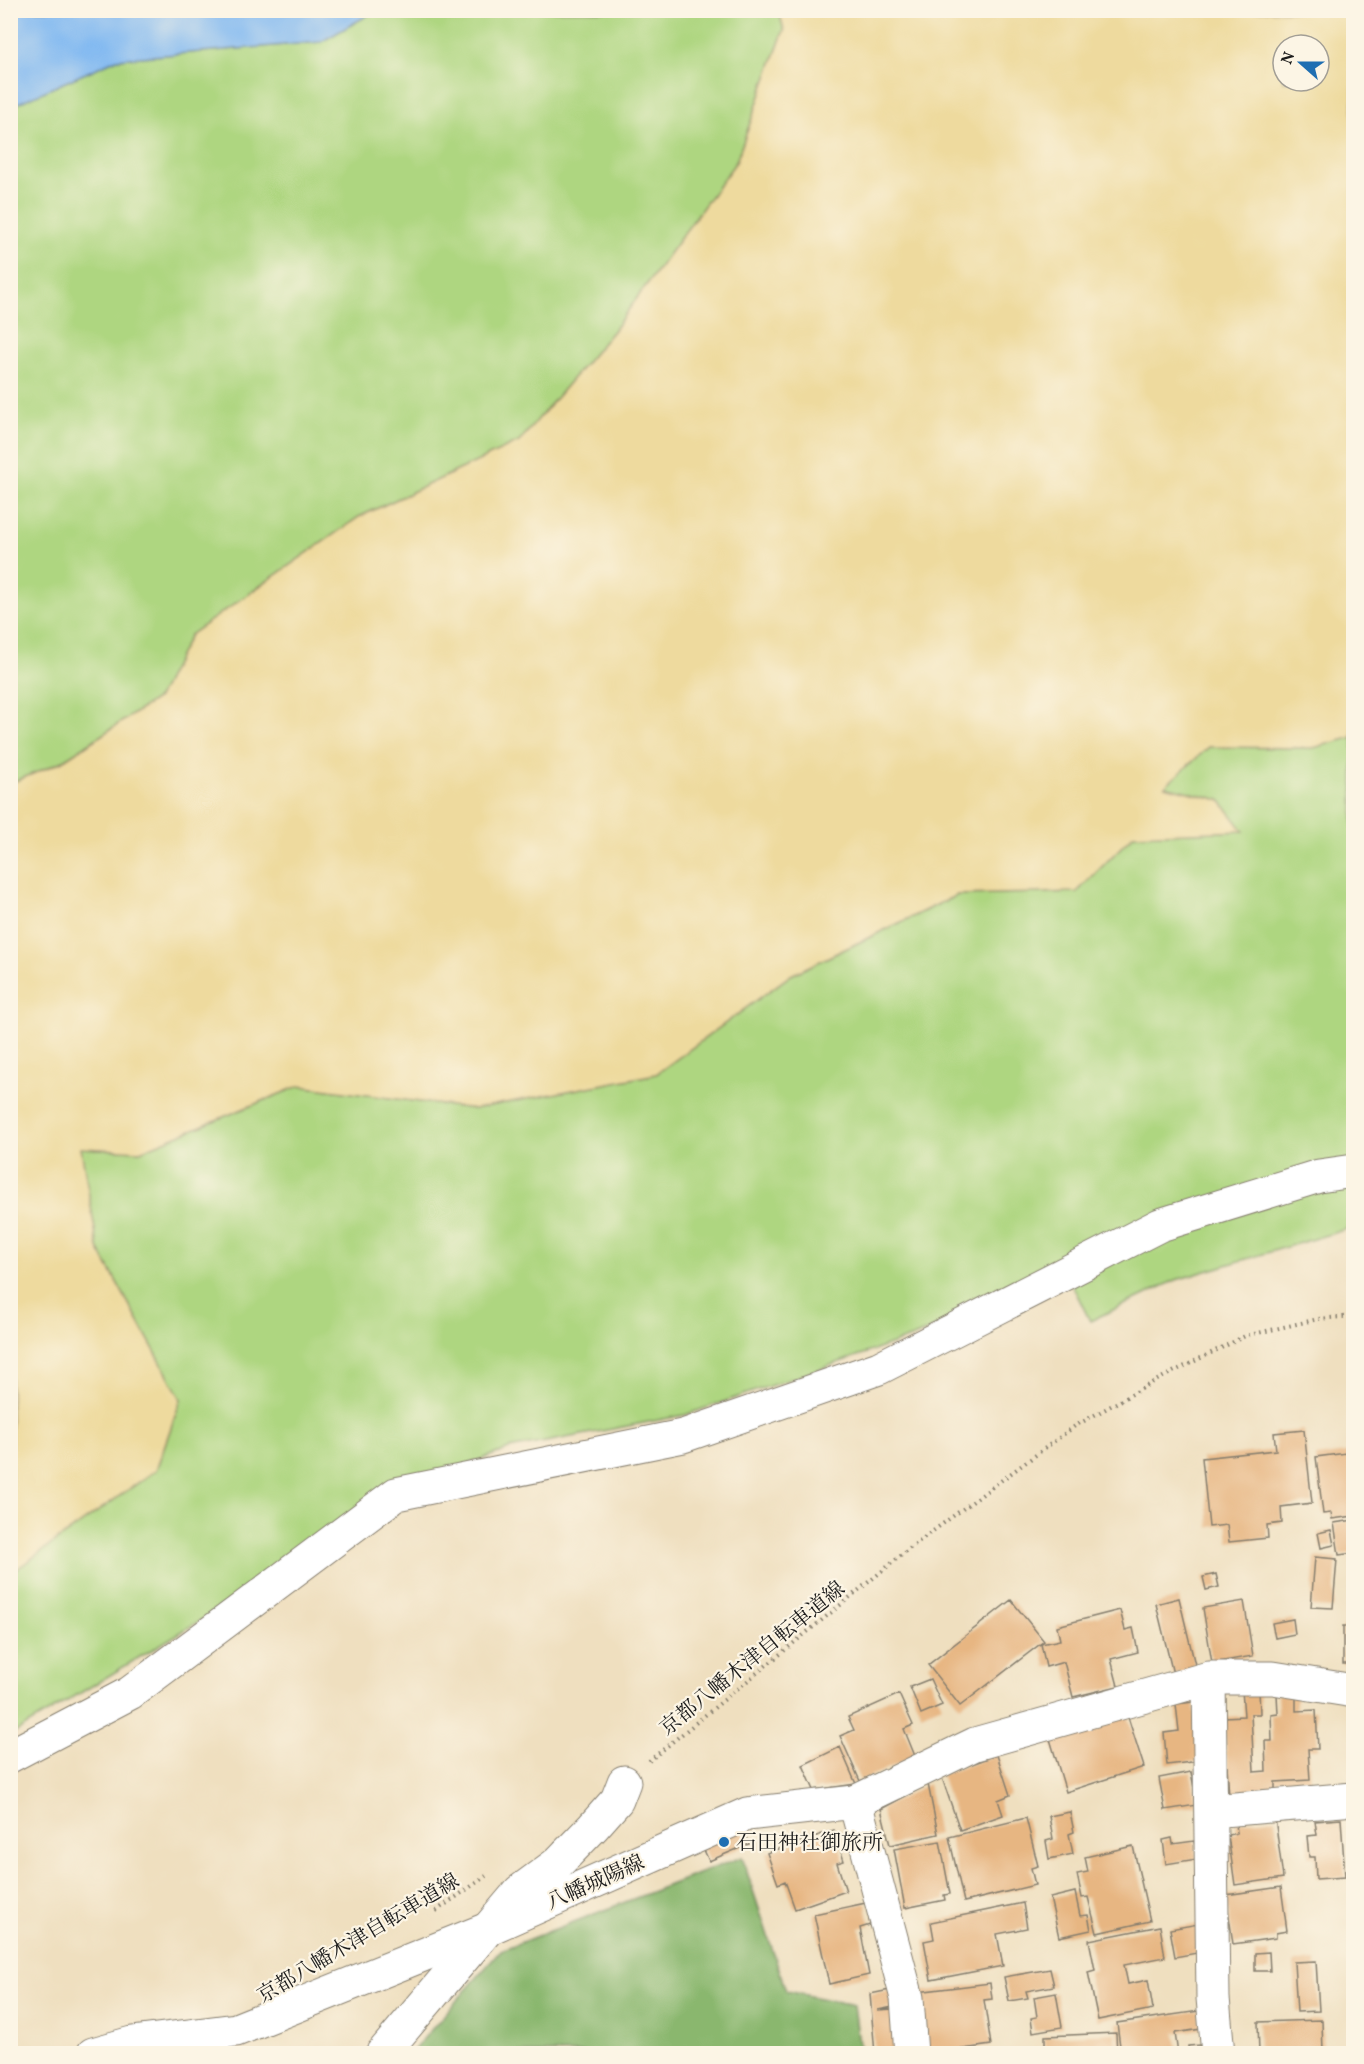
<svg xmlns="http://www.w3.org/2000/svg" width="1364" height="2064" viewBox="0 0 1364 2064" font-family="Vollkorn,'Noto Serif JP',serif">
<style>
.green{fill:#aed680;stroke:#65794e;stroke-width:1.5}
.forest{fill:#8ab76e;stroke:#536a45;stroke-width:1.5}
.sand{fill:#eeda9e;stroke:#857b5d;stroke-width:1.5;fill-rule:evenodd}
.water{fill:#82b9f1;stroke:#4f6a86;stroke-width:1.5}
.building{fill:#e7b682}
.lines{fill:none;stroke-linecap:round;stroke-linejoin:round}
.minor-casing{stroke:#867e6e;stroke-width:35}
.major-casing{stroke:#867e6e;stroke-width:35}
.path{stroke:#867e6e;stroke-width:4;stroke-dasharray:1.5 4.5;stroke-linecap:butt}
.minor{stroke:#fff;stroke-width:33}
.major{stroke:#fff;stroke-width:33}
.poi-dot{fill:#1f6fb2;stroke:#fcf5e5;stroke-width:2}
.labels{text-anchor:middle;stroke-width:4.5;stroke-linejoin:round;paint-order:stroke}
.street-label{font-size:21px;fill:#1c1c1c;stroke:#fcf5e5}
.poi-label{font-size:21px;fill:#1c1c1c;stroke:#fcf5e5;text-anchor:start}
</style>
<rect width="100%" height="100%" fill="#fcf5e5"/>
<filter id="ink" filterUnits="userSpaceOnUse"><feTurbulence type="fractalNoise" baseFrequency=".0167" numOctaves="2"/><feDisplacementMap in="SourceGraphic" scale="12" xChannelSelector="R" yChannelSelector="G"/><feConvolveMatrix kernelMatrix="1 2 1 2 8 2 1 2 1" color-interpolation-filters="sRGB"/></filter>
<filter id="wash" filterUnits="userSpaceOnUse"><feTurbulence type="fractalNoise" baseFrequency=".008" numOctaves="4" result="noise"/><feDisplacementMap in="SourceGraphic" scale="24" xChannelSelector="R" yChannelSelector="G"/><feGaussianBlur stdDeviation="1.35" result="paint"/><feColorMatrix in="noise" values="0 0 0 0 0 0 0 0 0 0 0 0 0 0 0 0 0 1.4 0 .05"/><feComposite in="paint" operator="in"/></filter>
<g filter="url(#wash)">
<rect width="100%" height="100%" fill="#efdfbf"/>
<path class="green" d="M375,11H779L784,30L736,162L613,331L519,442L359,517L190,635L158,698L61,762L11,783V104H16L117,59L321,42Z
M1353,737L1354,1182L1347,1229L1176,1280L1090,1321L1064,1268L916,1336L685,1415L509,1449L367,1502L206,1617L11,1735V1573L156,1470L181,1399L98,1248L80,1148L140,1151L299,1086L474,1109L656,1074L791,975L958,895L1077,892L1133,835L1243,831L1220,800L1164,786L1209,747L1313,748Z"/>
<path class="forest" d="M742,1857L786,1991L854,2005L860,2053H411L501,1950Z"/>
<path class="sand" d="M779,11H1353V737L1313,748L1209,747L1165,786L1220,800L1244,831L1133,835L1077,892L957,895L791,975L656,1074L474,1109L299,1086L140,1151L81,1148L98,1248L181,1399L156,1470L11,1573V783L61,762L158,698L190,635L359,517L519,442L613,331L736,162L784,30ZM1283,45H1319V81H1283Z"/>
<path class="water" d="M11,10H374L375,11L321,42L117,59L16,104H11Z"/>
<g id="blocks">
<path class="building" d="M1304,1430L1312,1503L1281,1507L1282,1523L1267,1525L1268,1538L1229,1542L1227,1525L1209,1527L1202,1458L1276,1450L1274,1433Z
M1354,1452V1516L1332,1519L1331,1513L1323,1514L1316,1457Z
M1354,1520V1553L1339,1555L1334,1523Z
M1331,1530L1334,1545L1321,1548L1318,1533Z
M1315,1557L1337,1559L1333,1608L1311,1607Z
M1216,1574L1219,1587L1206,1590L1203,1577Z
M1179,1598L1196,1669L1173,1674L1156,1604Z
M1011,1600L1044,1641L960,1706L928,1665Z
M1244,1601L1253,1656L1212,1663L1203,1608Z
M1120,1610L1125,1630L1133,1628L1138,1652L1111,1659L1118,1686L1073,1697L1064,1662L1046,1667L1041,1644L1060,1640L1057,1626Z
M1293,1619L1295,1634L1275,1638L1272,1623Z
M1343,1626H1354V1664H1343Z
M930,1679L942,1705L921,1714L910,1687Z
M1242,1690H1259L1260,1714H1251L1254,1772L1266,1771L1265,1741H1272L1271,1715L1278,1714L1277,1694L1296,1693V1711L1316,1710L1318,1749H1308L1310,1780L1275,1782V1794L1229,1797L1224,1717L1244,1716Z
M899,1694L913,1725L904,1729L915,1756L860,1781L840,1736L854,1730L848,1717Z
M1194,1702L1200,1761L1167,1765L1164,1733L1179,1731L1176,1704Z
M1127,1714L1144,1767L1066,1792L1050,1739Z
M840,1747L856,1784L814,1790L803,1765Z
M997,1755L1010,1795L998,1800L1003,1815L960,1830L941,1775Z
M1191,1772L1197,1805L1165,1810L1159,1778Z
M928,1784L938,1834L890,1845L881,1809Z
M1070,1812L1074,1832L1069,1834L1073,1854L1049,1859L1046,1841L1053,1839L1049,1816Z
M1026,1818L1038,1866L1031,1868L1035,1885L964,1902L949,1837Z
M1275,1818L1283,1878L1235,1885L1228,1835L1237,1833L1236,1823Z
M1341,1819L1345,1877L1316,1879L1315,1857H1309L1307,1836L1317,1835L1315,1821Z
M739,1823L749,1844L709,1861L699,1839Z
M834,1830L844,1861L837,1863L846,1891L795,1909L785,1881L778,1884L767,1853Z
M1172,1838L1173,1844L1194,1841L1197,1859L1166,1864L1163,1840Z
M940,1841L950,1894L944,1895L945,1900L905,1908L894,1849Z
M1133,1846L1150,1921L1097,1933L1088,1897L1082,1898L1077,1874L1088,1872L1085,1857Z
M1281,1887L1287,1931L1276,1933V1938L1233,1944L1226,1895Z
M1075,1892L1080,1916L1088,1915L1091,1930L1059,1937L1050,1898Z
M866,1903L870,1925L860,1928L869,1975L829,1984L814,1914Z
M1023,1903L1027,1928L997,1934L1003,1966L931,1980L924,1941L934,1939L931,1922Z
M1198,1924L1203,1952L1175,1957L1170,1929Z
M1160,1926L1165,1957L1124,1965L1128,1984L1148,1980L1153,2009L1098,2020L1088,1972L1095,1970L1089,1940Z
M1269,1952L1270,1971H1255V1953Z
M1316,1961L1319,2011L1297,2012L1294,1962Z
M1050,1969L1054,1986L1026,1991L1028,1998L1009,2001L1004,1977Z
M990,1983L992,1999L984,2000L991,2045L935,2053L934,2048L925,2049L917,1992Z
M890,1990L893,2007L878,2010L894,2009L898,2054H875L870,1994Z
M1056,1993L1062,2027L1033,2032L1031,2018L1037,2017L1034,1997Z
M1199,2011L1201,2029L1175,2033L1178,2054H1121L1117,2023Z
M1322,2020L1323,2054L1259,2053L1258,2022Z
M1116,2033L1117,2054H1045V2036Z
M1201,2045L1202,2054H1188V2046Z"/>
</g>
</g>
<g filter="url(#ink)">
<use href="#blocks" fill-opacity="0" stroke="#867e6e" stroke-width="1.5"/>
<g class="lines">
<defs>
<path id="minor" d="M1209,1678L1213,1998L1218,2054
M10,1756L130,1693L396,1494L683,1436L879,1368L1160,1225L1319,1176L1354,1171
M855,1802L975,1744L1209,1678H1273L1354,1691
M1211,1811L1354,1799
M382,2054L520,1891L558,1863L593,1827L617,1800L624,1782"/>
<path id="major" d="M93,2054L132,2043L236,2030L485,1930L747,1814L855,1802L907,1998L911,2054"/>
</defs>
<use href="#minor" class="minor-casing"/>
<use href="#major" class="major-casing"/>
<path class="path" d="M649,1761L914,1545L1075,1426L1159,1379L1245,1336L1318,1319L1354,1316
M436,1911L486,1876"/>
<use href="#minor" class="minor"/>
<use href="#major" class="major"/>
</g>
</g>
<circle class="poi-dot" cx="724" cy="1842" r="6"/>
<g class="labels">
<g class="street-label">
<text transform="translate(752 1658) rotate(-39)" y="7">京都八幡木津自転車道線</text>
<text transform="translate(595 1882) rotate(-24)" y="7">八幡城陽線</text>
<text transform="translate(358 1938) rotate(-31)" y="7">京都八幡木津自転車道線</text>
</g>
<g class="poi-label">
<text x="736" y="1849">石田神社御旅所</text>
</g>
</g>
<rect width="1364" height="2064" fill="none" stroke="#fcf5e5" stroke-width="36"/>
<g transform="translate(1301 63) rotate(291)"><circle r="28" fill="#fcf5e5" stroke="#a29e95" stroke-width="1.5"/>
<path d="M0-4.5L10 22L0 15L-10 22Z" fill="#1f6fb2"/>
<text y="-9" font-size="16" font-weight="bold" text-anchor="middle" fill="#1c1c1c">N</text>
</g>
</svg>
